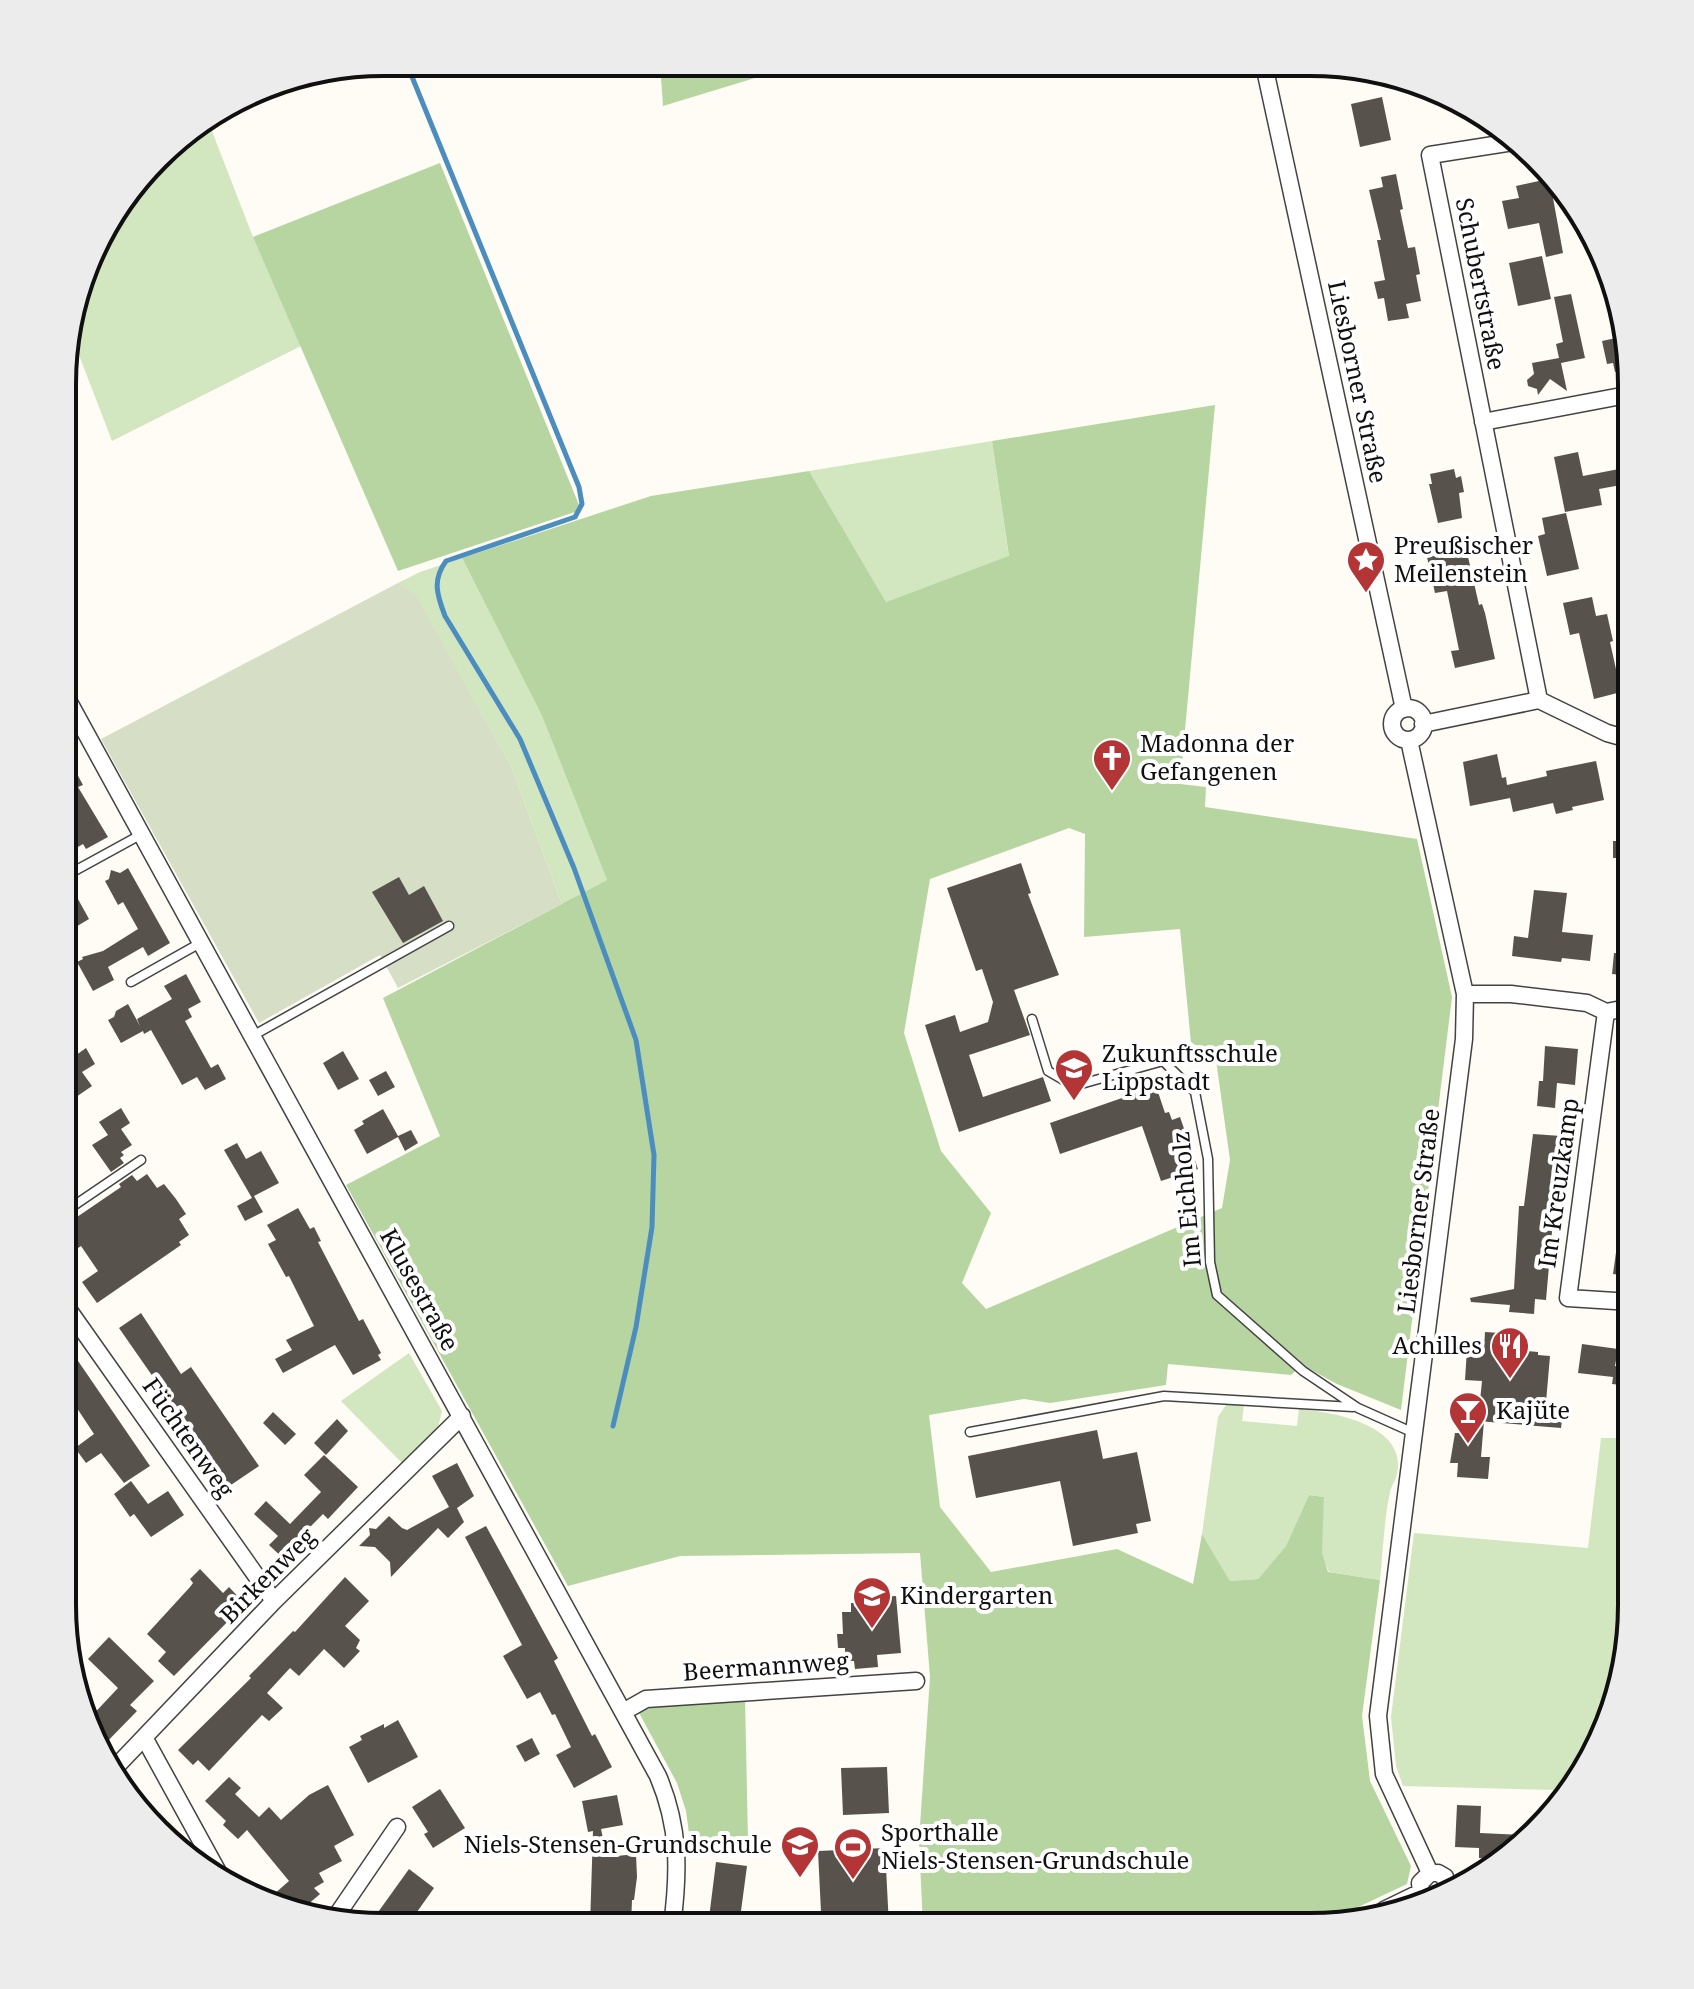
<svg xmlns="http://www.w3.org/2000/svg" width="1694" height="1989" viewBox="0 0 1694 1989" font-family="'Noto Serif',serif">
<style>
.green{fill:#d2e6c0}
.forest{fill:#b6d5a1;fill-rule:evenodd}
.cemetery{fill:#d6dfc6}
.lines{fill:none;stroke-linecap:round;stroke-linejoin:round}
.stream{stroke:#4c8dc0;stroke-width:5}
.building{fill:#58524d}
.service-casing{stroke:#434343;stroke-width:11}
.minor-casing{stroke:#434343;stroke-width:19}
.service{stroke:#fff;stroke-width:8}
.minor{stroke:#fff;stroke-width:16}
.labels{text-anchor:middle;stroke-width:8;stroke-linejoin:round;paint-order:stroke}
.street-label{font-size:24px;fill:#101010;stroke:#fff}
.poi-label{font-size:24px;fill:#101010;stroke:#fff;text-anchor:start}
.rim{fill:none;stroke:#101010;stroke-width:4}
</style>
<rect width="100%" height="100%" fill="#fefcf4"/>
<path class="green" d="M208,121L253,237L301,346L112,441L69,329L105,224L172,142Z
M992,441L1009,557L886,602L809,471Z
M462,558L542,716L607,880L562,904L511,766L416,596L398,583L420,572Z
M409,1353L442,1411L438,1428L402,1463L341,1401Z
M1226,1405H1244L1242,1421L1297,1426L1299,1409C1333,1412 1408,1425 1397,1474C1396,1480 1391,1486 1390,1492C1384,1520 1383,1551 1380,1580L1329,1572L1321,1553L1324,1497L1309,1495L1286,1546L1258,1579L1230,1581L1202,1534L1218,1417Z
M1601,1438H1631V1626L1615,1709L1578,1783L1556,1804L1557,1790L1403,1786L1396,1766L1391,1717L1414,1533L1588,1548Z"/>
<path class="forest" d="M660,63H804L663,106Z
M440,163L581,510L398,571L253,237Z
M1215,405L1180,784L1206,787L1205,807L1417,839L1452,997L1401,1410L1337,1384L1302,1365L1291,1375L1168,1364L1166,1385L1050,1403L1024,1399L929,1415L940,1507L991,1572L1117,1549L1193,1584L1202,1534L1230,1581L1258,1579L1286,1546L1309,1495L1324,1497L1322,1553L1328,1572L1380,1580L1362,1716L1370,1781L1411,1866L1407,1884L1318,1926H923L919,1841L930,1677L920,1553L680,1556L568,1586L346,1185L440,1136L383,998L607,880L542,716L462,558L651,496L809,471L886,602L1009,556L992,441ZM1069,828L1085,834L1084,937L1180,929L1191,1043L1215,1053L1230,1160L1222,1208L986,1309L962,1283L991,1213L941,1151L904,1033L930,879Z
M745,1698L748,1841H690L686,1811L677,1783L638,1711L655,1705Z"/>
<path class="cemetery" d="M398,583L416,595L511,766L562,904L398,988L380,955L259,1023L101,739Z"/>
<g class="lines">
<path class="stream" d="M406,62L579,487L582,504L575,517L446,561C432,580 437,595 445,616L520,739L574,868L636,1040L654,1155L652,1227L636,1327L613,1426
M1323,72L1337,73L1360,68"/>
</g>
<path class="building" d="M1382,97L1391,140L1360,147L1351,104Z
M1396,174L1403,209L1400,210L1408,248L1415,247L1420,274L1416,275L1421,301L1406,304L1409,318L1388,321L1384,298L1378,299L1374,282L1385,280L1377,240H1381L1369,190L1383,187L1381,177Z
M1548,179L1564,196L1553,198L1563,253L1546,257L1539,223L1508,229L1502,201L1519,198L1516,186Z
M1542,256L1551,299L1518,306L1509,263Z
M1571,294L1585,358L1561,363L1567,391L1550,379L1538,395L1537,389L1528,386L1527,380L1534,374L1532,363L1559,358L1556,344L1563,342L1554,297Z
M1616,338L1617,343L1626,341L1630,369L1615,372L1613,363L1607,364L1602,341Z
M1632,427V483L1599,489L1602,505L1565,512L1554,457L1578,452L1583,476L1624,468L1617,430Z
M1454,469L1456,478L1461,476L1464,492L1459,493L1462,518L1438,523L1429,484H1432L1430,474Z
M1566,513L1579,569L1547,576L1538,536L1545,534L1542,518Z
M1466,548L1479,605L1482,604L1485,613L1495,659L1455,668L1451,651L1459,650L1447,591L1435,593L1427,557Z
M1592,597L1596,616L1607,614L1613,641L1610,642L1621,692L1594,699L1579,633L1570,635L1563,603Z
M64,750L83,785L78,787L108,837L86,849L83,844L64,855Z
M1497,754L1502,778L1506,777L1507,785L1547,776L1546,771L1596,761L1604,800L1572,807L1573,810L1556,814L1553,803L1513,812L1510,798L1470,806L1463,762Z
M1613,841H1628V858H1613Z
M1021,863L1031,893L1028,894L1059,975L1014,990L1030,1035L969,1055L983,1097L1043,1077L1051,1101L959,1132L925,1025L955,1015L960,1032L988,1022L993,1002L982,969L976,971L947,888Z
M128,868L170,943L148,956L143,947L108,967L114,980L93,991L77,962L83,959L82,957L103,951L138,929L123,902L118,905L105,881L109,879L111,870L120,873Z
M399,877L409,895L424,886L443,921L403,943L372,892Z
M64,878L68,881L89,919L64,934Z
M1534,890L1567,893L1562,932L1593,935L1590,961L1562,958L1561,962L1512,956L1514,936L1528,938Z
M1614,953L1632,955V976L1612,974Z
M186,974L201,1002L188,1009L192,1017L185,1021L211,1068L218,1064L226,1079L205,1090L197,1077L182,1085L151,1030L144,1034L143,1031L121,1043L108,1020L114,1017L116,1011L128,1004L140,1026L137,1019L172,999L164,986Z
M1545,1046L1578,1049L1575,1085L1557,1083L1555,1108L1537,1106L1539,1081H1543Z
M86,1048L95,1064L82,1072L92,1086L63,1106V1072L76,1064L79,1069L72,1058Z
M343,1051L359,1079L338,1090L323,1063Z
M386,1071L395,1087L378,1096L369,1080Z
M1156,1086L1165,1113L1169,1112L1172,1120L1180,1117L1198,1169L1161,1181L1142,1126L1060,1154L1050,1123L1122,1098L1121,1094L1140,1087L1142,1091Z
M121,1108L130,1123L121,1129L132,1145L121,1152L124,1155L120,1158L124,1163L111,1172L92,1145L108,1135L99,1122Z
M383,1109L398,1136L411,1130L418,1143L405,1151L398,1137L367,1154L354,1130L364,1124L362,1121Z
M1533,1134L1561,1136L1558,1169H1552L1549,1209H1554L1546,1300L1535,1299L1534,1314L1509,1312L1510,1305L1471,1302L1470,1298L1514,1289L1519,1206H1524Z
M237,1143L246,1159L261,1151L279,1183L254,1196L263,1212L245,1221L237,1206L252,1198L224,1150Z
M147,1174L157,1188L164,1184L176,1199L186,1214L179,1219L189,1235L179,1242L181,1245L97,1303L82,1282L98,1271L81,1246L63,1258V1220L75,1214L77,1217L121,1187L119,1184L132,1175L137,1181Z
M298,1208L310,1229L314,1227L321,1241L318,1242L359,1321L363,1319L381,1353L378,1355L381,1360L353,1375L335,1345L283,1373L275,1359L292,1350L286,1340L314,1326L289,1276L286,1277L268,1244L276,1240L267,1225Z
M1617,1245L1632,1247L1631,1276L1613,1274Z
M141,1313L181,1374L191,1367L259,1466L228,1487L204,1453L207,1451L185,1419L183,1420L119,1328Z
M1485,1332L1516,1334L1515,1350L1538,1352V1355L1550,1356L1546,1402L1564,1405L1561,1428L1478,1421L1482,1381L1465,1380L1467,1349L1484,1350Z
M63,1339L150,1466L124,1483L101,1453L86,1463L75,1448L94,1434L69,1396L62,1401Z
M1582,1344L1618,1349L1615,1366L1631,1368L1630,1386L1612,1384L1613,1377L1578,1373Z
M273,1412L296,1434L285,1445L263,1423Z
M337,1419L348,1431L326,1455L314,1443Z
M1462,1420L1484,1421L1481,1457H1490L1488,1479L1457,1477L1458,1463H1450L1455,1433H1460Z
M1097,1430L1103,1459L1137,1452L1151,1521L1136,1524L1138,1533L1073,1546L1060,1481L976,1498L968,1456Z
M324,1455L358,1487L328,1519L323,1514L303,1534L308,1539L286,1561L269,1545L278,1536L254,1514L266,1501L290,1524L321,1492L304,1475Z
M457,1463L474,1496L457,1508L464,1522L448,1538L438,1528L391,1577L390,1562L375,1547L359,1546L370,1535L369,1528L376,1529L389,1516L402,1528L407,1530L449,1507L432,1476Z
M131,1481L148,1504L168,1491L184,1515L151,1537L134,1514L130,1517L114,1494Z
M486,1526L558,1658L554,1661L592,1736L595,1734L612,1767L574,1788L556,1755L571,1747L555,1714L552,1715L540,1692L527,1699L503,1656L522,1645L465,1537Z
M200,1569L223,1593L229,1587L245,1604L174,1676L158,1661L166,1652L147,1634L190,1587L193,1583L190,1579Z
M345,1577L369,1601L345,1626L360,1640L356,1648L360,1651L344,1668L324,1649L299,1676L290,1668L267,1693L283,1708L269,1721L262,1715L209,1771L198,1760L193,1765L178,1750L251,1678L249,1676L293,1631L295,1632Z
M896,1596L901,1653L877,1655L878,1667L855,1669L854,1661H845V1648H838L837,1634H843L842,1612H851V1603L882,1601V1597Z
M109,1637L154,1681L130,1705L137,1711L99,1750L87,1721L118,1688L88,1659Z
M398,1720L418,1757L368,1783L349,1747L362,1740L360,1736L384,1724V1728Z
M532,1738L540,1754L525,1762L516,1746Z
M887,1767L889,1813L843,1815L841,1768Z
M229,1777L241,1788L235,1794L259,1817L269,1807L281,1820L309,1795L328,1785L354,1835L334,1846L342,1861L319,1873L324,1882L314,1888L320,1894L298,1913L280,1910L265,1902L289,1881L247,1830L238,1839L223,1825L226,1821L205,1801Z
M440,1789L465,1828L433,1848L424,1834L428,1832L412,1807Z
M617,1795L623,1825L601,1829L607,1857L636,1854L637,1877L634,1900H632L631,1926H590L593,1831L588,1832L582,1801Z
M1457,1805L1481,1806L1480,1833L1523,1835L1498,1859L1479,1858V1848L1455,1847Z
M885,1848L889,1926H826L825,1912H821L818,1851Z
M716,1862L747,1866L739,1926H708Z
M409,1869L434,1888L407,1926H392L376,1915Z"/>
<g class="lines">
<defs>
<path id="service" d="M69,874L142,834
M131,982L202,942
M1032,1019L1048,1071L1074,1086L1163,1061L1195,1092L1208,1159L1210,1262L1217,1295L1303,1371L1358,1408L1414,1433
M254,1035L449,926
M63,1213L141,1160
M970,1432L1164,1396L1353,1407"/>
<path id="minor" d="M1264,65L1404,709
M1265,69L1285,65
M1513,142L1430,155L1539,700
M1483,422L1632,394
M64,693L658,1776C680,1828 679,1872 672,1926
M1392 724a16 16 0 1 1 32 0a16 16 0 1 1-32 0Z
M1423,724L1539,700L1607,733L1632,740
M1409,740L1465,994L1464,1039L1378,1716L1384,1774L1430,1873
M1465,994H1511L1587,1003L1606,1012L1632,1007
M1606,1012L1568,1298L1631,1302
M63,1302L274,1601
M623,1712L646,1699L916,1681
M145,1739L223,1881
M111,1772L274,1601L462,1416
M1448,1885H1466
M1426,1897L1421,1892L1420,1883L1430,1873H1438L1445,1877L1447,1891
M1384,1910L1421,1892
M336,1921L337,1915L397,1827"/>
</defs>
<use href="#service" class="service-casing"/>
<use href="#minor" class="minor-casing"/>
<use href="#service" class="service"/>
<use href="#minor" class="minor"/>
</g>
<defs>
<symbol id="sight-pin" viewBox="-11 -11 22 30"><path d="M0 17L-7.5 6A9.5 9.5 0 1 1 7.5 6Z" fill="#b33536" stroke="#fff"/><path d="M0-6L1.8-2.2L6-1.7L2.9 1.2L3.7 5.4L0 3.3L-3.7 5.4L-2.9 1.2L-6-1.7L-1.8-2.2Z" fill="#fff"/></symbol>
<symbol id="church-pin" viewBox="-11 -11 22 30"><path d="M0 17L-7.5 6A9.5 9.5 0 1 1 7.5 6Z" fill="#b33536" stroke="#fff"/><path d="M-1.2-6h2.4v3.5h3.3v2.4h-3.3V6h-2.4V-.1h-3.3v-2.4h3.3Z" fill="#fff"/></symbol>
<symbol id="school-pin" viewBox="-11 -11 22 30"><path d="M0 17L-7.5 6A9.5 9.5 0 1 1 7.5 6Z" fill="#b33536" stroke="#fff"/><path d="M0-5L7-2L0 1L-7-2ZM-4 1L0 2.5L4 1V4Q0 6-4 4Z" fill="#fff"/></symbol>
<symbol id="restaurant-pin" viewBox="-11 -11 22 30"><path d="M0 17L-7.5 6A9.5 9.5 0 1 1 7.5 6Z" fill="#b33536" stroke="#fff"/><path d="M-5-6h1v4h1v-4h1v4h1v-4h1v5L-1.5 .5V6h-2V.5L-5-1ZM5-6V6H3V1.5H1.5Q1.5-4 5-6Z" fill="#fff"/></symbol>
<symbol id="bar-pin" viewBox="-11 -11 22 30"><path d="M0 17L-7.5 6A9.5 9.5 0 1 1 7.5 6Z" fill="#b33536" stroke="#fff"/><path d="M-6-5H6L.8 .8V4.5H3.5V6h-7V4.5H-.8V.8Z" fill="#fff"/></symbol>
<symbol id="stadium-pin" viewBox="-11 -11 22 30"><path d="M0 17L-7.5 6A9.5 9.5 0 1 1 7.5 6Z" fill="#b33536" stroke="#fff"/><path d="M0-5a6.5 5 0 1 0 0 10a6.5 5 0 1 0 0-10ZM-3.5-1.8h7v3.6h-7Z" fill="#fff"/></symbol>
</defs>
<g fill-rule="evenodd">
<use href="#sight-pin" x="1344" y="538" width="44" height="60"/>
<use href="#church-pin" x="1090" y="736" width="44" height="60"/>
<use href="#school-pin" x="1052" y="1046" width="44" height="60"/>
<use href="#restaurant-pin" x="1488" y="1324" width="44" height="60"/>
<use href="#bar-pin" x="1446" y="1389" width="44" height="60"/>
<use href="#school-pin" x="850" y="1574" width="44" height="60"/>
<use href="#school-pin" x="778" y="1823" width="44" height="60"/>
<use href="#stadium-pin" x="831" y="1825" width="44" height="60"/>
</g>
<g class="labels">
<g class="street-label">
<text transform="translate(1480 284) rotate(79)" y="8">Schubertstraße</text>
<text transform="translate(1357 382) rotate(78)" y="8">Liesborner Straße</text>
<text transform="translate(1559 1183) rotate(-82)" y="8">Im Kreuzkamp</text>
<text transform="translate(1187 1199) rotate(-95)" y="8">Im Eichholz</text>
<text transform="translate(1419 1211) rotate(-83)" y="8">Liesborner Straße</text>
<text transform="translate(419 1290) rotate(61)" y="8">Klusestraße</text>
<text transform="translate(188 1438) rotate(55)" y="8">Füchtenweg</text>
<text transform="translate(268 1576) rotate(-45)" y="8">Birkenweg</text>
<text transform="translate(766 1667) rotate(-4)" y="8">Beermannweg</text>
</g>
<g class="poi-label">
<text x="1394" y="554">Preußischer<tspan x="1394" dy="28">Meilenstein</tspan></text>
<text x="1140" y="752">Madonna der<tspan x="1140" dy="28">Gefangenen</tspan></text>
<text x="1102" y="1062">Zukunftsschule<tspan x="1102" dy="28">Lippstadt</tspan></text>
<text x="1482" y="1354" text-anchor="end">Achilles</text>
<text x="1496" y="1419">Kajüte</text>
<text x="900" y="1604">Kindergarten</text>
<text x="881" y="1841">Sporthalle<tspan x="881" dy="28">Niels-Stensen-Grundschule</tspan></text>
<text x="772" y="1853" text-anchor="end">Niels-Stensen-Grundschule</text>
</g>
</g>
<path d="M0 0H1694V1989H0ZM384 76H1310A308 308 0 0 1 1618 384V1605A308 308 0 0 1 1310 1913H384A308 308 0 0 1 76 1605V384A308 308 0 0 1 384 76Z" fill="#ececec" fill-rule="evenodd"/>
<path class="rim" d="M384 76H1310A308 308 0 0 1 1618 384V1605A308 308 0 0 1 1310 1913H384A308 308 0 0 1 76 1605V384A308 308 0 0 1 384 76Z"/>
</svg>
